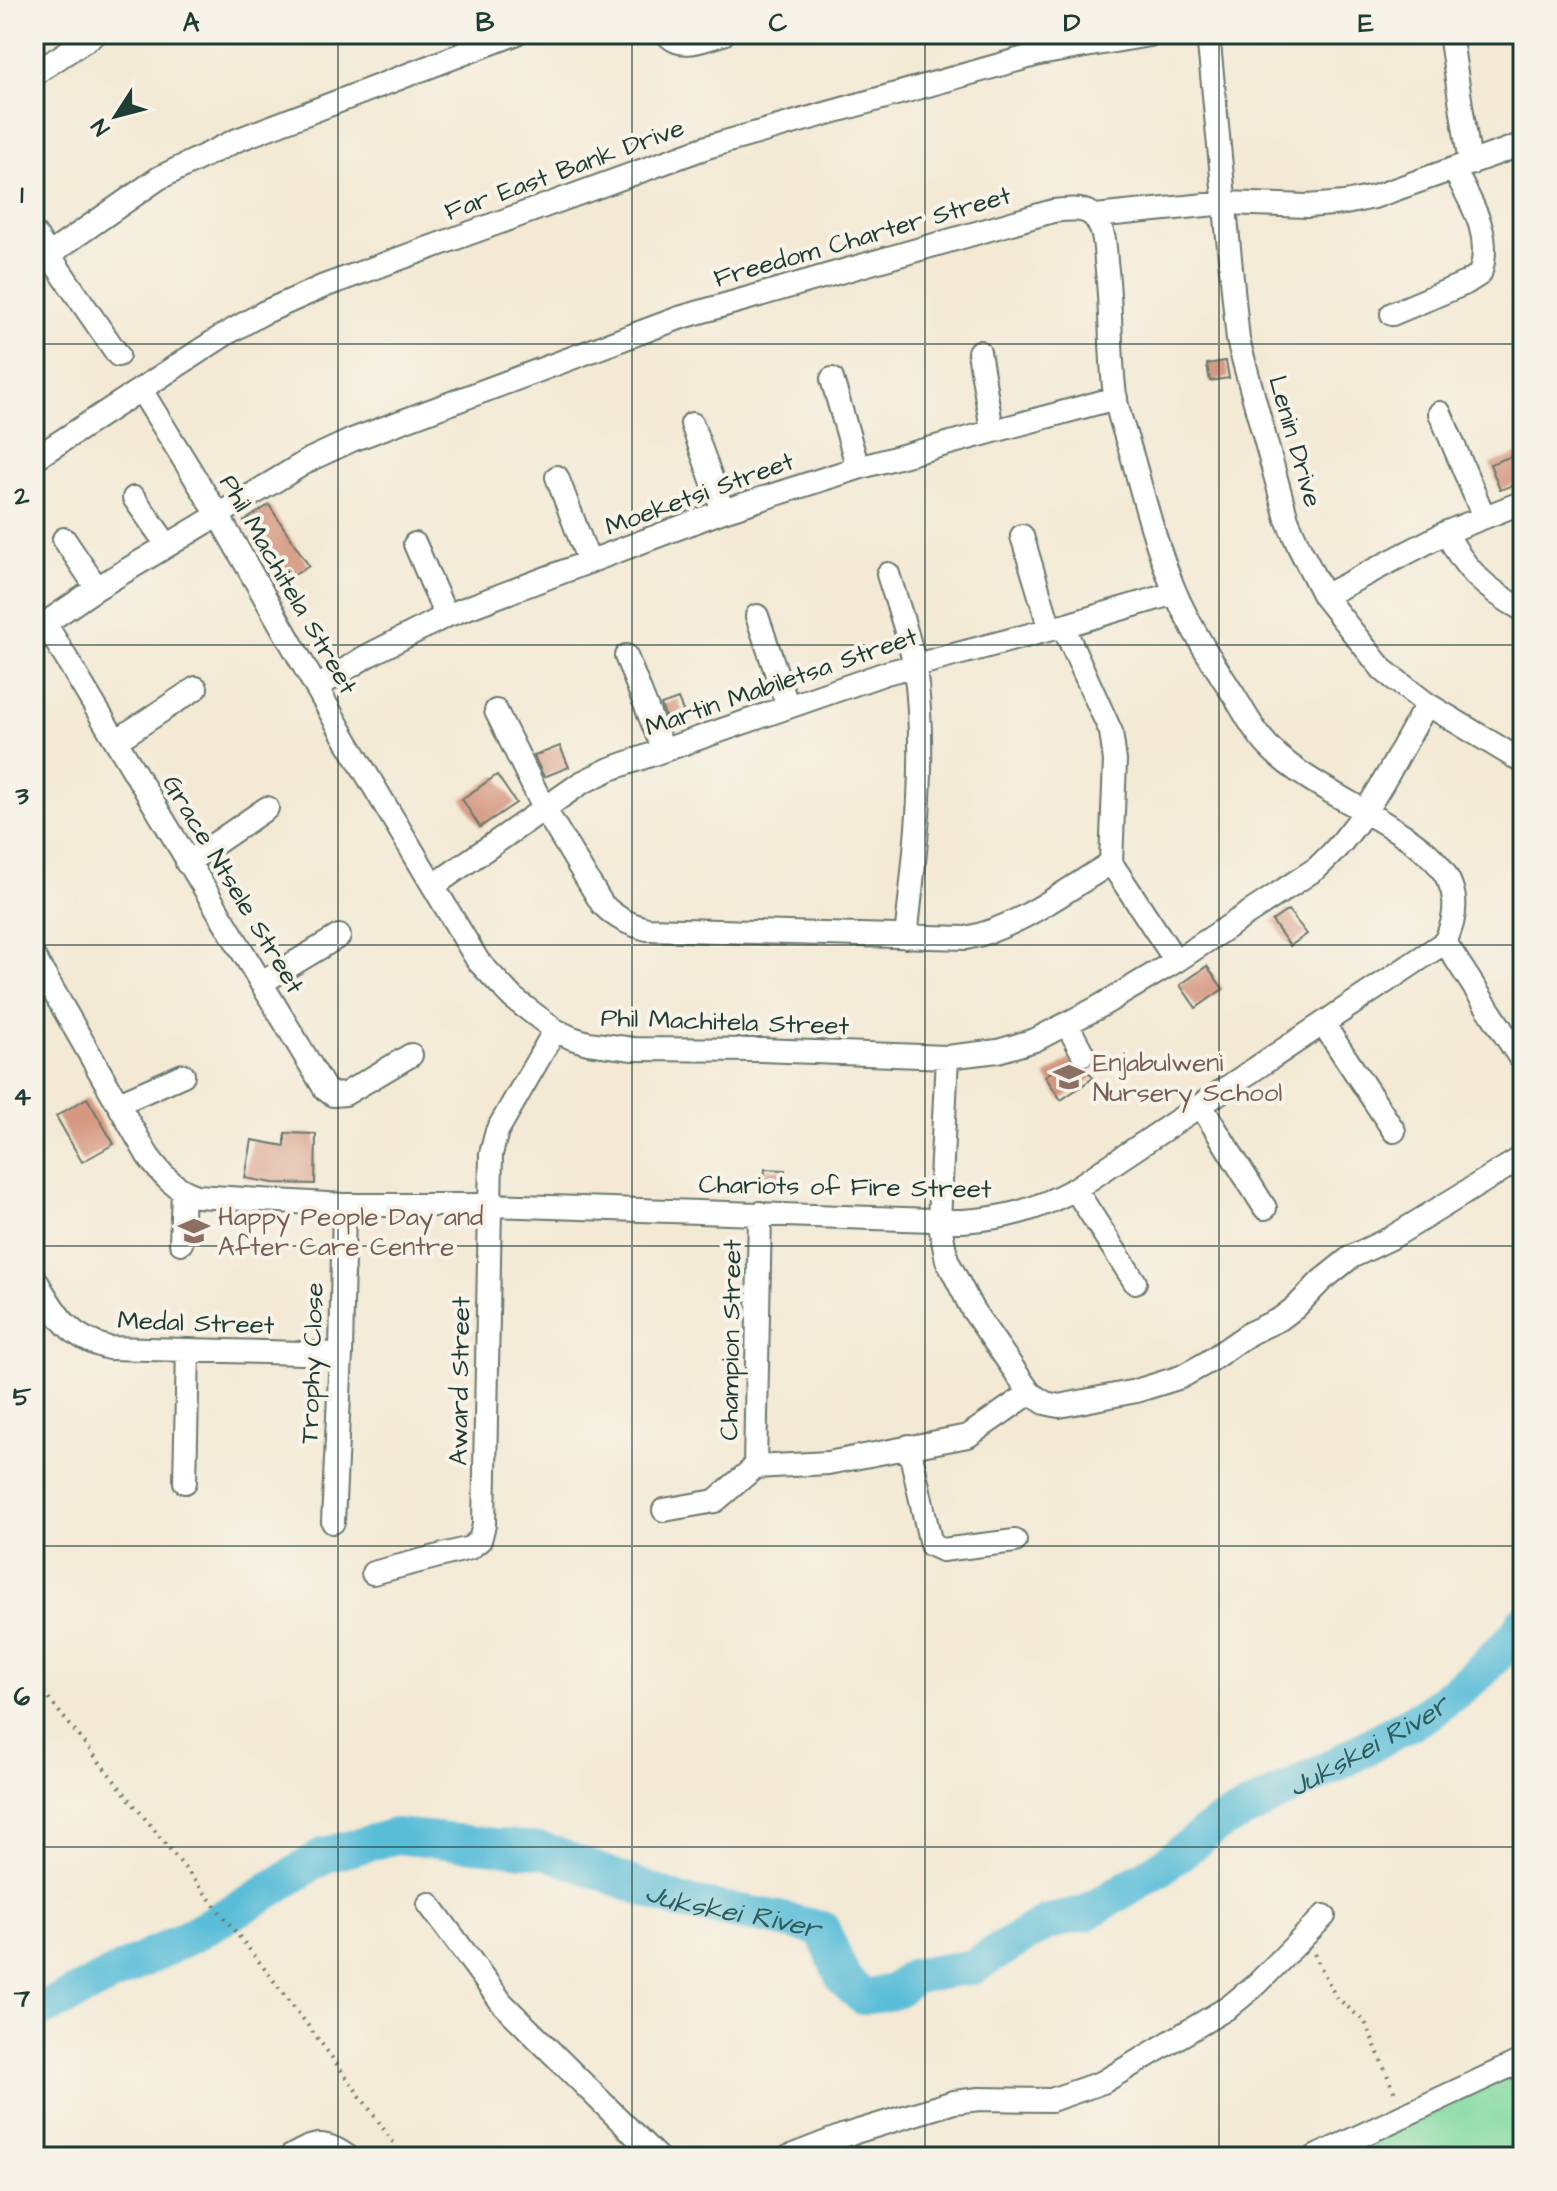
<svg xmlns="http://www.w3.org/2000/svg" width="1557" height="2191" viewBox="0 0 1557 2191" font-family="'Architects Daughter',sans-serif">
<style>
.green{fill:#80d99f;stroke:#508b6a;stroke-width:2}
.lines{fill:none;stroke-linecap:round;stroke-linejoin:round}
.river{stroke:#5abdd8;stroke-width:36}
.building{fill:#d69881}
.minor-casing{stroke:#69796c;stroke-width:26}
.path{stroke:#69796c;stroke-width:4;stroke-dasharray:2 6;stroke-linecap:butt}
.minor{stroke:#fff;stroke-width:22}
.grid{fill:none;stroke:#1f3d34;stroke-width:2;stroke-opacity:0.55}
.labels{text-anchor:middle;stroke-width:8;stroke-linejoin:round;paint-order:stroke}
.street-label{font-size:26px;fill:#1f3d34;stroke:#f7f3e8}
.education-label{font-size:26px;fill:#785e54;stroke:#f7f3e8;text-anchor:start}
.water-label{font-size:28px;font-style:italic;fill:#2e5d5d;stroke:#f7f3e8}
.neatline{fill:none;stroke:#1f3d34;stroke-width:3}
.grid-label{font-size:26px;text-anchor:middle;font-weight:bold;fill:#1f3d34}
</style>
<rect width="100%" height="100%" fill="#f7f3e8"/>
<filter id="ink" filterUnits="userSpaceOnUse"><feTurbulence type="fractalNoise" baseFrequency=".0125" numOctaves="2"/><feDisplacementMap in="SourceGraphic" scale="16" xChannelSelector="R" yChannelSelector="G"/><feConvolveMatrix kernelMatrix="1 2 1 2 8 2 1 2 1" color-interpolation-filters="sRGB"/></filter>
<filter id="wash" filterUnits="userSpaceOnUse"><feTurbulence type="fractalNoise" baseFrequency=".006" numOctaves="4" result="noise"/><feDisplacementMap in="SourceGraphic" scale="32" xChannelSelector="R" yChannelSelector="G"/><feGaussianBlur stdDeviation="1.8" result="paint"/><feColorMatrix in="noise" values="0 0 0 0 0 0 0 0 0 0 0 0 0 0 0 0 0 1.4 0 .05"/><feComposite in="paint" operator="in"/></filter>
<g filter="url(#wash)">
<rect width="100%" height="100%" fill="#f3e9d4"/>
<path class="green" d="M1523,2067V2157H1352L1362,2147Z"/>
<g class="lines">
<path class="river" id="s1" d="M34,2011L48,2007L179,1942L261,1896L325,1855L396,1836L545,1851L680,1902L774,1918L822,1929L844,1980L863,1997L893,1992L914,1976L973,1967L1045,1923L1086,1913L1159,1869L1215,1826L1326,1770L1428,1713L1473,1678L1516,1636L1523,1623"/>
</g>
<g id="blocks">
<path class="building" d="M1226,361L1229,378L1210,381L1207,364Z
M1523,452V482L1500,490L1490,464Z
M269,505L309,566L281,583L244,521Z
M678,699L686,718L668,724L661,705Z
M560,746L569,767L544,777L534,756Z
M497,775L516,803L480,827L462,799Z
M1288,910L1307,934L1290,946L1272,921Z
M1207,966L1223,989L1196,1008L1180,985Z
M1070,1059L1076,1066L1085,1068L1093,1078L1061,1100L1045,1076Z
M87,1098L114,1144L82,1162L56,1116Z
M285,1133L316,1134L315,1184L273,1183L245,1178L252,1140L285,1146Z
M765,1169L785,1170L784,1189L764,1188Z"/>
</g>
</g>
<g filter="url(#ink)">
<use href="#blocks" fill-opacity="0" stroke="#69796c" stroke-width="2"/>
<g class="lines">
<defs>
<path id="minor" d="M667,34C681,51 705,39 723,34
M1208,34L1238,340L1287,519L1299,547L1324,596L1383,670L1427,704L1523,762
M1450,34L1470,164
M34,74L95,34
M1095,216L1226,203L1307,206L1345,203L1374,197L1523,144
M34,233L118,355
M34,265L159,178L237,140L515,34
M1392,314L1466,283L1480,274C1493,235 1472,204 1454,170
M979,352L992,430
M832,379L858,468
M141,390L218,515L348,743L478,961L513,998L555,1030L572,1038L588,1043L633,1049L761,1050L947,1057L998,1051L1035,1040L1097,1008L1176,961L1317,868C1366,824 1395,760 1427,704
M1440,413L1484,517
M692,424L723,511
M34,459L224,335L263,313L324,286L707,147L1039,54L1155,34
M557,477L589,562
M134,498L167,545
M1447,532C1462,569 1489,591 1523,610
M1022,536L1050,629
M64,539L97,588
M415,544L446,616
M888,574C897,604 910,637 915,668C927,757 916,849 906,937
M1324,596L1447,532L1523,502
M757,616L788,707
M45,623L325,1089L333,1095L345,1094L411,1055
M1063,626L1111,732L1115,761L1111,863L1176,961
M34,631L97,588L311,459L352,440L679,318L1053,211C1068,209 1089,206 1097,221C1105,233 1105,248 1106,262C1112,306 1109,351 1115,395C1118,416 1127,438 1133,459C1145,503 1157,549 1175,592C1191,629 1213,663 1235,697C1246,715 1257,736 1273,751C1295,773 1337,795 1364,811C1413,841 1479,872 1445,942L1075,1189C1036,1210 1007,1218 963,1221L490,1205H344L197,1196C174,1189 162,1175 148,1156L34,957
M626,656L663,749
M318,687L365,657L446,616L723,511L858,468L1116,398
M496,711L544,808L602,904C616,918 628,924 647,929L966,938C1018,928 1066,890 1111,863
M116,741L196,688
M187,863L267,808
M433,886L581,783L610,769L886,673L1063,626L1175,593
M1445,942L1520,1058
M261,983L339,936
M1067,1024L1083,1054
M1324,1025L1394,1131
M947,1057L939,1221L947,1260L972,1309L1030,1393L1045,1403L1059,1406L1136,1391L1181,1377L1208,1362L1250,1333L1280,1319L1296,1307L1321,1281L1351,1257L1391,1238L1523,1157
M119,1103L183,1075
M1201,1106L1265,1208
M1075,1189L1135,1282
M181,1243L183,1191
M34,1277C55,1312 66,1337 109,1348L341,1354
M909,1446L931,1545L942,1550L1015,1541
M755,1467L760,1213
M185,1482L188,1350
M664,1510L715,1501L755,1467L828,1463L968,1436L1030,1393
M333,1522L341,1354L344,1205
M373,1573L470,1548L480,1540L484,1525L491,1154L497,1131L555,1030
M429,1904L502,2003L657,2157
M290,2157C315,2142 325,2140 348,2157
M788,2157L842,2136L954,2102L979,2099L1051,2100L1103,2082L1229,2007L1258,1983L1324,1916
M1315,2157L1523,2060"/>
</defs>
<use href="#minor" class="minor-casing"/>
<path class="path" d="M34,1680C159,1838 289,1991 403,2157
M1314,1954L1336,1997L1365,2022L1396,2096"/>
<use href="#minor" class="minor"/>
</g>
</g>
<path class="grid" d="M338,34V2157M632,34V2157M925,34V2157M1219,34V2157M34,344H1523M34,645H1523M34,945H1523M34,1246H1523M34,1546H1523M34,1847H1523"/>
<defs>
<symbol id="school-bare" viewBox="-9 -9 18 18"><path d="M0-5L7-2L0 1L-7-2ZM-4 1L0 2.5L4 1V4Q0 6-4 4Z" fill="#8d6e63" stroke="#f7f3e8" stroke-width="2.5" paint-order="stroke"/></symbol>
</defs>
<g fill-rule="evenodd">
<use href="#school-bare" x="1047" y="1055" width="44" height="44"/>
<use href="#school-bare" x="172" y="1209" width="44" height="44"/>
</g>
<g class="labels">
<g class="street-label">
<text transform="translate(564 169) rotate(-20)" y="9">Far East Bank Drive</text>
<text transform="translate(862 236) rotate(-16)" y="9">Freedom Charter Street</text>
<text transform="translate(1296 441) rotate(74)" y="9">Lenin Drive</text>
<text transform="translate(699 493) rotate(-20)" y="9">Moeketsi Street</text>
<text transform="translate(289 584) rotate(60)" y="9">Phil Machitela Street</text>
<text transform="translate(781 681) rotate(-19)" y="9">Martin Mabiletsa Street</text>
<text transform="translate(234 884) rotate(59)" y="9">Grace Ntsele Street</text>
<text transform="translate(725 1021) rotate(2)" y="9">Phil Machitela Street</text>
<text transform="translate(845 1186) rotate(1)" y="9">Chariots of Fire Street</text>
<text transform="translate(196 1322) rotate(2)" y="9">Medal Street</text>
<text transform="translate(730 1340) rotate(-89)" y="9">Champion Street</text>
<text transform="translate(311 1363) rotate(-88)" y="9">Trophy Close</text>
<text transform="translate(459 1381) rotate(-89)" y="9">Award Street</text>
</g>
<g class="education-label">
<text x="1093" y="1071">Enjabulweni<tspan x="1093" dy="30">Nursery School</tspan></text>
<text x="218" y="1225">Happy People Day and<tspan x="218" dy="30">After Care Centre</tspan></text>
</g>
<g class="water-label">
<text dy="10" stroke="none"><textPath href="#s1" startOffset="1496">Jukskei River</textPath></text>
<text dy="10" stroke="none"><textPath href="#s1" startOffset="752">Jukskei River</textPath></text>
</g>
</g>
<rect width="1557" height="2191" fill="none" stroke="#f7f3e8" stroke-width="88"/>
<g transform="translate(116 116) rotate(234)" stroke="#f7f3e8" stroke-width="6" paint-order="stroke">
<path d="M0-6L14 30L0 20L-14 30Z" fill="#1f3d34"/>
<text y="-12" font-size="22" font-weight="bold" text-anchor="middle" fill="#1f3d34">N</text>
</g>
<rect x="44" y="44" width="1469" height="2103" class="neatline"/>
<g class="grid-label">
<text x="191" y="31">A</text>
<text x="485" y="31">B</text>
<text x="778" y="31">C</text>
<text x="1072" y="31">D</text>
<text x="1366" y="31">E</text>
<text x="22" y="203">1</text>
<text x="22" y="504">2</text>
<text x="22" y="804">3</text>
<text x="22" y="1105">4</text>
<text x="22" y="1405">5</text>
<text x="22" y="1705">6</text>
<text x="22" y="2006">7</text>
</g>
</svg>
